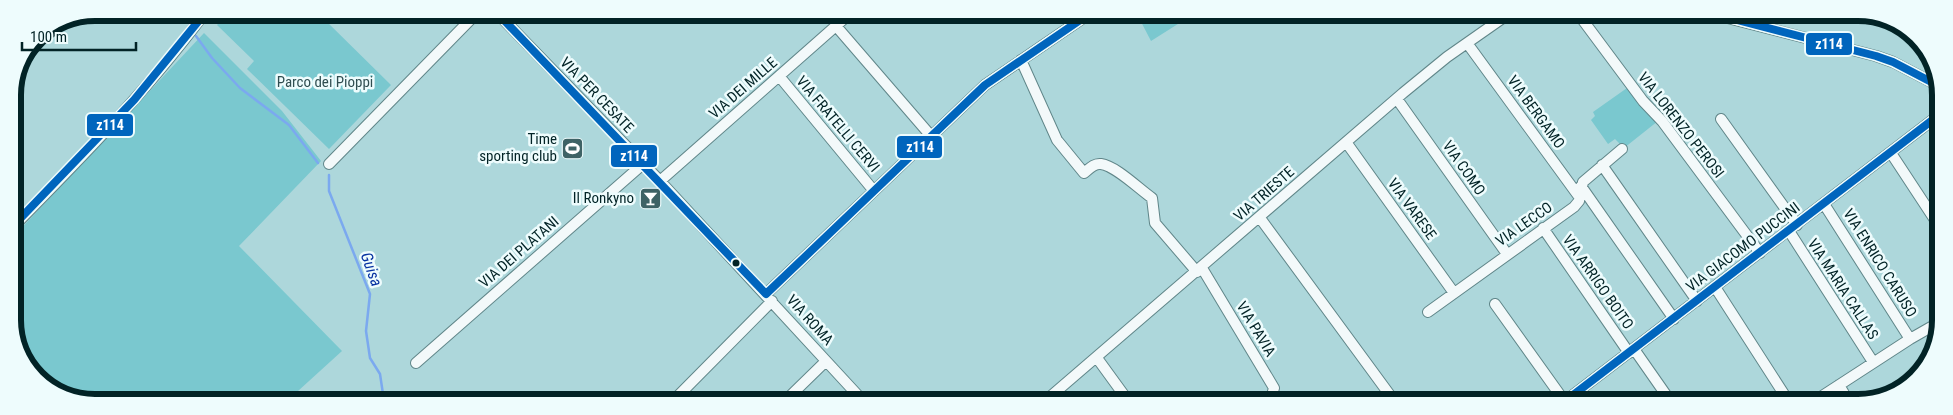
<svg xmlns="http://www.w3.org/2000/svg" width="1953" height="415" viewBox="0 0 1953 415" font-family="'Roboto Condensed',sans-serif">
<style>
.green{fill:#7ac8cf}
.lines{fill:none;stroke-linecap:round;stroke-linejoin:round}
.stream{stroke:#7ba9ef;stroke-width:2.5}
.minor-casing{stroke:#608689;stroke-width:12}
.minor{stroke:#f3f9fa;stroke-width:10}
.bus-1-casing{stroke:#eefcfd;stroke-width:11}
.bus-1{stroke:#0065bd;stroke-width:8}
.bus-dot{fill:#022326;stroke:#eefcfd;stroke-width:2}
.labels{text-anchor:middle;stroke-width:5;stroke-linejoin:round;paint-order:stroke}
.park-label{font-size:15px;fill:#304e51;stroke:#eefcfd}
.street-label{font-size:15px;fill:#022326;stroke:#eefcfd}
.poi-label{font-size:15px;fill:#022326;stroke:#eefcfd;text-anchor:end}
.water-label{font-size:16px;font-style:italic;fill:#0732a1;stroke:#eefcfd}
.rim{fill:none;stroke:#022326;stroke-width:6}
.line-badge{stroke:#eefcfd;stroke-width:2}
.badge-label{font-size:14px;text-anchor:middle;font-weight:bold;fill:#fff}
</style>
<rect width="100%" height="100%" fill="#add7db"/>
<path class="green" d="M1138,16H1189V17L1151,41Z
M223,18H323L391,85L329,149L247,69L254,61L217,25Z
M204,33L282,111L321,161L239,246L342,351L287,401H80L37,378L14,336V236Z
M1627,88L1658,121L1624,148L1615,139L1608,144L1591,120L1595,116L1593,112Z"/>
<g class="lines">
<path class="stream" d="M189,18L190,19
M196,36L212,58L240,88L289,125L318,163
M329,175V191L370,294L366,331L370,358L380,374L383,394L386,401"/>
<defs>
<path id="minor" d="M1712,14L1876,56L1893,62L1939,86
M1579,15L1643,101L1662,121L1760,253
M502,18L660,181L864,402
M836,26L931,136
M1467,43L1580,198
M1021,60L1057,140L1084,173C1089,169 1094,163 1101,164C1116,166 1139,189 1152,198L1155,223L1197,272
M779,76L874,191
M1397,99L1507,254
M1721,119L1797,225
M1346,142L1454,293
M1891,153L1939,226
M329,164L472,18
M1602,165L1697,301
M660,181L846,17
M1581,186L1674,319
M1824,204L1910,339
M1260,218L1395,402
M13,227C79,160 144,94 201,18
M1543,228L1629,353
M1789,231L1873,362
M1202,268L1274,388L1272,395L1260,402
M1715,287L1789,402
M766,294L985,85L1086,16
M1495,304L1565,402
M1428,312L1574,207L1579,201L1583,182L1622,149
M1634,349L1671,402
M1097,358L1129,402
M416,363L643,164
M1839,385L1849,402
M673,401L772,301
M785,401L826,361
M1044,402L1403,93L1447,57L1507,15
M1564,402L1939,115
M1813,402L1910,339L1931,327L1939,325"/>
</defs>
<use href="#minor" class="minor-casing"/>
<use href="#minor" class="minor"/>
<defs>
<path id="bus-1" d="M1714,14L1876,56L1893,62L1939,86
M502,18L766,294
M13,226L134,100L201,18
M766,294L985,85L1086,16
M1564,402L1939,115"/>
</defs>
<use href="#bus-1" class="bus-1-casing"/>
<use href="#bus-1" class="bus-1"/>
</g>
<defs>
<symbol id="stadium-square" viewBox="-11 -11 22 22"><rect x="-9" y="-9" width="18" height="18" rx="4" fill="#3e6265" stroke="#eefcfd"/><path d="M0-5a6.5 5 0 1 0 0 10a6.5 5 0 1 0 0-10ZM-3.5-1.8h7v3.6h-7Z" fill="#fff"/></symbol>
<symbol id="bar-square" viewBox="-11 -11 22 22"><rect x="-9" y="-9" width="18" height="18" rx="4" fill="#3e6265" stroke="#eefcfd"/><path d="M-6-5H6L.8 .8V4.5H3.5V6h-7V4.5H-.8V.8Z" fill="#fff"/></symbol>
</defs>
<g fill-rule="evenodd">
<use href="#stadium-square" x="560" y="136" width="25" height="25"/>
<use href="#bar-square" x="638" y="186" width="25" height="25"/>
</g>
<circle class="bus-dot" cx="736" cy="263" r="4.5"/>
<g class="labels">
<g class="park-label">
<text x="325" y="87">Parco dei Pioppi</text>
</g>
<g class="street-label">
<text transform="translate(743 88) rotate(-41)" y="5">VIA DEI MILLE</text>
<text transform="translate(597 95) rotate(46)" y="5">VIA PER CESATE</text>
<text transform="translate(1536 112) rotate(54)" y="5">VIA BERGAMO</text>
<text transform="translate(838 124) rotate(50)" y="5">VIA FRATELLI CERVI</text>
<text transform="translate(1681 125) rotate(52)" y="5">VIA LORENZO PEROSI</text>
<text transform="translate(1464 168) rotate(55)" y="5">VIA COMO</text>
<text transform="translate(1264 194) rotate(-41)" y="5">VIA TRIESTE</text>
<text transform="translate(1412 209) rotate(54)" y="5">VIA VARESE</text>
<text transform="translate(1524 224) rotate(-35)" y="5">VIA LECCO</text>
<text transform="translate(1743 247) rotate(-37)" y="5">VIA GIACOMO PUCCINI</text>
<text transform="translate(519 252) rotate(-41)" y="5">VIA DEI PLATANI</text>
<text transform="translate(1880 263) rotate(58)" y="5">VIA ENRICO CARUSO</text>
<text transform="translate(1598 282) rotate(55)" y="5">VIA ARRIGO BOITO</text>
<text transform="translate(1843 289) rotate(57)" y="5">VIA MARIA CALLAS</text>
<text transform="translate(810 320) rotate(48)" y="5">VIA ROMA</text>
<text transform="translate(1256 329) rotate(59)" y="5">VIA PAVIA</text>
</g>
<g class="poi-label">
<text x="557" y="144">Time<tspan x="557" dy="17">sporting club</tspan></text>
<text x="634" y="203">Il Ronkyno</text>
</g>
<g class="water-label">
<text transform="translate(372 269) rotate(70)" y="6">Guisa</text>
</g>
</g>
<path d="M0 0H1953V415H0ZM95 21H1858A74 74 0 0 1 1932 95V320A74 74 0 0 1 1858 394H95A74 74 0 0 1 21 320V95A74 74 0 0 1 95 21Z" fill="#eefcfd" fill-rule="evenodd"/>
<path class="rim" d="M95 21H1858A74 74 0 0 1 1932 95V320A74 74 0 0 1 1858 394H95A74 74 0 0 1 21 320V95A74 74 0 0 1 95 21Z"/>
<g class="line-badge">
<rect x="1805" y="32" width="48" height="24" rx="5" fill="#0065bd"/>
<rect x="86" y="113" width="48" height="24" rx="5" fill="#0065bd"/>
<rect x="896" y="135" width="47" height="24" rx="5" fill="#0065bd"/>
<rect x="610" y="144" width="48" height="24" rx="5" fill="#0065bd"/>
</g>
<g class="badge-label">
<text x="1829" y="49">z114</text>
<text x="110" y="130">z114</text>
<text x="920" y="152">z114</text>
<text x="634" y="161">z114</text>
</g>
<path d="M22 42v8h114v-8" fill="none" stroke="#022326" stroke-width="2.5"/>
<text x="30" y="42" font-size="15" fill="#022326" stroke="#eefcfd" stroke-width="4" paint-order="stroke">100 m</text>
</svg>
